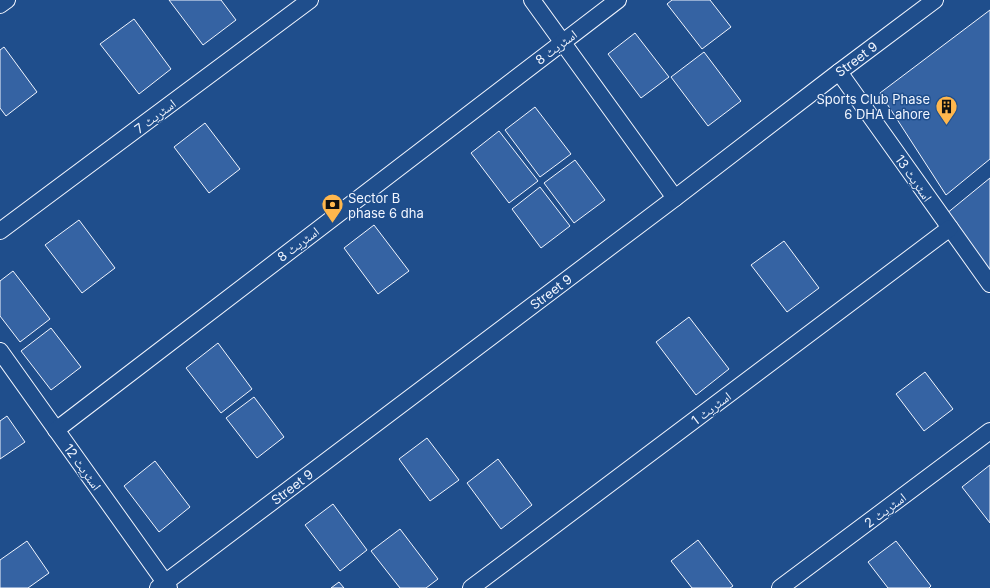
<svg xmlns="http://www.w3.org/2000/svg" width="990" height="588" viewBox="0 0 990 588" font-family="Inter,'Noto Naskh Arabic',sans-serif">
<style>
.building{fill:#3563a3;stroke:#f2f6ff}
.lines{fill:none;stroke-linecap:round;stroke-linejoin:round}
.street-casing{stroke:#f2f6ff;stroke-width:18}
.street{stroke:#1f4e8c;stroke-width:16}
.labels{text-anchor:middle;stroke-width:3;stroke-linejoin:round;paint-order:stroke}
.street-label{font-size:13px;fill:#f2f6ff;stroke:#1f4e8c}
.poi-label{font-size:13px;fill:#f2f6ff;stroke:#1f4e8c;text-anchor:end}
</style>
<rect width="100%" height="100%" fill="#1f4e8c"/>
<path class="building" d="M169,0H221L236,20L203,45Z
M672,0H710L731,27L702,49L667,4Z
M990,10V159L946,195L880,93Z
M134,19L171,69L139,94L100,44Z
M635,33L669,77L641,98L608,54Z
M4,47L37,92L6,116L0,108V50Z
M704,52L741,101L708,126L671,77Z
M535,107L571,154L540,177L505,130Z
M205,123L240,169L209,193L174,147Z
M499,131L538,181L509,203L471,153Z
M575,160L605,200L574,223L544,183Z
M990,178V273L946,214Z
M540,187L570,226L541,248L512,209Z
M79,220L115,268L82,293L45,245Z
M374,225L409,271L378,294L344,248Z
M784,241L819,288L787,312L751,265Z
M13,271L50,319L20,342L0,316V281Z
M689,317L729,369L696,395L656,342Z
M51,328L81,367L51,390L21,351Z
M218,343L252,389L221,413L186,368Z
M925,372L953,409L924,431L896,394Z
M254,397L284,437L257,458L226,418Z
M7,416L25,442L0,459V421Z
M427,438L459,480L430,501L399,459Z
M498,459L532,505L501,529L467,483Z
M155,461L190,507L159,532L124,486Z
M990,465V523L962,487Z
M333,504L367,550L340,571L305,525Z
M400,529L438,579L426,588H400L371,551Z
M698,540L733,586L730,588H692L671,561Z
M27,541L49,573L28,588H0V560Z
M896,541L931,586L929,588H888L868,562Z
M339,582L344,588H331Z"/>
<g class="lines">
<defs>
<g id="street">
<path d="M532,0L675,198"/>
<path d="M0,5L7,0"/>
<path d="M839,72L990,284"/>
<path d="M0,231L310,0"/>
<path d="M0,351L169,588"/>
<path d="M56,430L618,0"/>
<path id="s1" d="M158,588L675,198L839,72L935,0"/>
<path d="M471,588L950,228"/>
<path d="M780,588L990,431"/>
</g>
</defs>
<use href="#street" class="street-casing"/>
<use href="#street" class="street"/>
</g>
<defs>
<symbol id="building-pin" viewBox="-11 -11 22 30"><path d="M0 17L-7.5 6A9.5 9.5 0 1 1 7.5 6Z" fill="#ffb74d" stroke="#1f4e8c"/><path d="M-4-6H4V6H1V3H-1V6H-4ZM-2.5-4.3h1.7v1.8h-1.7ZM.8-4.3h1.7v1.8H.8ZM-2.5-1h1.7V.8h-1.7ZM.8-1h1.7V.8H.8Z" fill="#111"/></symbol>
<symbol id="bank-pin" viewBox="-11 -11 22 30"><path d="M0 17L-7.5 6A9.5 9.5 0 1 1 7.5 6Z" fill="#ffb74d" stroke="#1f4e8c"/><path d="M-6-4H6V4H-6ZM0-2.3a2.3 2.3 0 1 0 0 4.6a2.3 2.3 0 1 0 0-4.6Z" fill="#111"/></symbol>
</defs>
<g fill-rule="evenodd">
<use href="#building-pin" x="934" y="94" width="25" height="34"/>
<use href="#bank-pin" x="320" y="192" width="25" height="34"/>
</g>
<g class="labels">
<g class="street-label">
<text transform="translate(556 47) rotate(-37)" y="5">اسٹریٹ 8</text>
<text dy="5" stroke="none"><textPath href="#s1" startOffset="876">Street 9</textPath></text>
<text transform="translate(155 116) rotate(-37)" y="5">اسٹریٹ 7</text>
<text transform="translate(914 178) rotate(55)" y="5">اسٹریٹ 13</text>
<text transform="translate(298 244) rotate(-37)" y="5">اسٹریٹ 8</text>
<text dy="5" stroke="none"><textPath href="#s1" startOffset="492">Street 9</textPath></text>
<text transform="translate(711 408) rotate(-37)" y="5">اسٹریٹ 1</text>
<text transform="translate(83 467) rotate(54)" y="5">اسٹریٹ 12</text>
<text dy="5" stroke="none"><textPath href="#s1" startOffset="168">Street 9</textPath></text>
<text transform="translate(885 510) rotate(-37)" y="5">اسٹریٹ 2</text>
</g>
<g class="poi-label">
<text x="930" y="104">Sports Club Phase<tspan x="930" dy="15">6 DHA Lahore</tspan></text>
<text x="348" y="203" text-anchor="start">Sector B<tspan x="348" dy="15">phase 6 dha</tspan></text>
</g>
</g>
</svg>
